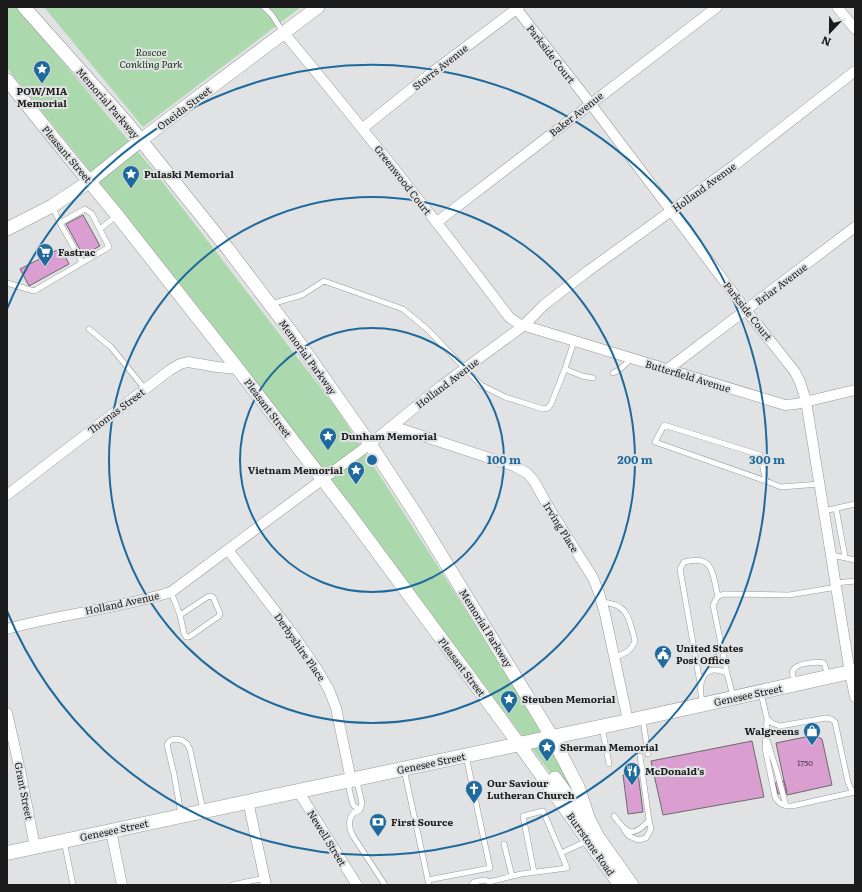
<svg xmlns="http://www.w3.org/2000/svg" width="862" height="892" viewBox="0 0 862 892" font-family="Literata,serif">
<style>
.green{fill:#abd8ad}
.building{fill:#da9fd0;stroke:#6b6a6b}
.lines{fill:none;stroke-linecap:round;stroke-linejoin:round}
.service-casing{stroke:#989999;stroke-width:6}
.minor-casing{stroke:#989999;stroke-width:11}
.tertiary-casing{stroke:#989999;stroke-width:14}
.secondary-casing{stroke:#989999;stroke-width:15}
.service{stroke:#fff;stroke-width:5}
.minor{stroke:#fff;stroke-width:10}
.tertiary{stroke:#fff;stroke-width:13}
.secondary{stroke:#fff;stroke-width:14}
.ring{fill:none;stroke:#1f6a9d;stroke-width:2}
.labels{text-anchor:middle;stroke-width:4;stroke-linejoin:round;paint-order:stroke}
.number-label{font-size:8px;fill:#4b3c48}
.park-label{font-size:10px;font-style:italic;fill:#0c3412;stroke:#e1e2e3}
.street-label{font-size:10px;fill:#1b1b1b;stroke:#e1e2e3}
.poi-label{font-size:10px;font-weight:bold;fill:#1b1b1b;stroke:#e1e2e3;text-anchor:start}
.centre{fill:#1f6a9d;stroke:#e1e2e3;stroke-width:2}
.ring-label{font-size:12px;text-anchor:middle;font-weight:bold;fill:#1f6a9d;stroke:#e1e2e3;stroke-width:4;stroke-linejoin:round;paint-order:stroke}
</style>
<rect width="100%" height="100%" fill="#e1e2e3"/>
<path class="green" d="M7,7H16L21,12L154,171L337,409L498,660L565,773L576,807L270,401L102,186L7,68Z
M44,7H301L143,127Z"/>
<path class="building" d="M83,215L100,246L83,255L66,224Z
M61,248L69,264L29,286L20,269Z
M815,735L822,739L832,785L787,795L776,743Z
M752,741L764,797L663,815L651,761Z
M638,773L643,812L628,814L623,775Z
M784,781L787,792L778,794L775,783Z"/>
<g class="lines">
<defs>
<path id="service" d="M264,7L272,15L283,32
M52,206L60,223
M100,229L116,216
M7,283L34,291L109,247L92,214L85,209L60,223L82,262
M271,304L302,295L324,281L403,309L427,329L481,385L505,397L543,409L548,408L551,404L565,369L574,341
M89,329L111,347L145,389
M565,369L582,376L593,378
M613,373L619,370L631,359
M766,481L760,455L664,425L655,442L766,481L781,487L820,484
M836,508L845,557
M824,511L855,504
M832,555L855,560
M836,583L855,581
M171,592L180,615L184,633L186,637H189L219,616L220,613L213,597L209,596L180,615
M602,602C629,604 629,619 635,641C631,651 625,654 614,657
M727,673L713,605L718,596L725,594L789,595L837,587
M795,682C794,678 791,674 793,670C797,663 818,661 824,663L828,676
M700,683L680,569L684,562C714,554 712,573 718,596
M761,693L767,719L772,723L780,726L826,718L831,719L835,722L848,782L851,789L855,791
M703,704C697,684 702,662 727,673L733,697
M767,719L765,748L775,797C779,804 783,806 792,806L855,792
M643,720L648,754
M602,727L609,764
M767,740L777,772L786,806
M404,769L429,885
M360,810L353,805L349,789L351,780L358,786L362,803L360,810C347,814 348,826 353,836L385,885
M181,814L174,774L167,745C170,737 182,738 187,744C189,746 189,748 190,750L203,810
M614,816C626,833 633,839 649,820L640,756
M624,830L629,836L638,840L646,838L651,829L649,820
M64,841L73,885
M504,844L512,876
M534,872L523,816L543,811L561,853
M428,880L490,868L466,756
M232,885L265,878
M472,885L474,882L485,880L489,882L521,874L567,868L561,853L587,841"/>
<path id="minor" d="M515,7L590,103L746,310L795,372L800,382L806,401L850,673L855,697
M837,7L855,29
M284,33C361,126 436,220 509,317L519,324L785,405L796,404L855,390
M363,128L430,74L519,7
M437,222L717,7
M668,369L855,227
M392,426L514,466L527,473L534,481L549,508L593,578L599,593L605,614L628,721
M7,495L170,370L180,364L188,362L217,367L238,369
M228,550L293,634L317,669L329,690L336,708L351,780
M7,629C61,614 117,609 171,592L370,444L440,387L523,326L545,304L588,271L736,164L855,71
M7,713L20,770L35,847
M298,791L357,885
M248,801L266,885
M111,831L122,885"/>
<path id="tertiary" d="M24,7L127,123L228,249L297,340L370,444L419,519L552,737L578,787L589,820L598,837L632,885
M7,80L64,151L117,215L238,369L350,515L519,744L620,885
M7,229L52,206L90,181L141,140L318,7
M555,778L585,819"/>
<path id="secondary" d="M7,853L628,721L855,671"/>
</defs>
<use href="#service" class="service-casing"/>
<use href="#minor" class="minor-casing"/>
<use href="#tertiary" class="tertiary-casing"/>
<use href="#secondary" class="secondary-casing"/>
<use href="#service" class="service"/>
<use href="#minor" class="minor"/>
<use href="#tertiary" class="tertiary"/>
<use href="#secondary" class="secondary"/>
</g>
<g class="ring">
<circle cx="372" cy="460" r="132"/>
<circle cx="372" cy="460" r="263"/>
<path d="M7 309A395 395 0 1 1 7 611"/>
</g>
<defs>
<symbol id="sight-pin" viewBox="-11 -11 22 30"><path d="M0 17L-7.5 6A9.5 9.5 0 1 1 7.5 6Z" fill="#1f6a9d" stroke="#e1e2e3"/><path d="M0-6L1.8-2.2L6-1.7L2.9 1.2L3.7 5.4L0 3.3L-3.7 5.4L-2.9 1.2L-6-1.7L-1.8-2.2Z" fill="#fff"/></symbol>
<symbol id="supermarket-pin" viewBox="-11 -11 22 30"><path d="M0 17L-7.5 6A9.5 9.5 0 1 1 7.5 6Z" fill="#1f6a9d" stroke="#e1e2e3"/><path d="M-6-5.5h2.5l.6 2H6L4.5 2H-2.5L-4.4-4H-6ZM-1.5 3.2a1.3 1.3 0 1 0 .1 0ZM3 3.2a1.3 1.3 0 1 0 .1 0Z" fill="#fff"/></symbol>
<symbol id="civic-pin" viewBox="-11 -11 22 30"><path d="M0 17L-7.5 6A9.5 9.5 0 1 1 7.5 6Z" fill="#1f6a9d" stroke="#e1e2e3"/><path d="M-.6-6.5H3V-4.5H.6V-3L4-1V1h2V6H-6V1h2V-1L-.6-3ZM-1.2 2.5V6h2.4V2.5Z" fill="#fff"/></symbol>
<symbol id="shop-pin" viewBox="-11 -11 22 30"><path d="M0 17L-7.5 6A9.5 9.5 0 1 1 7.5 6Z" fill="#1f6a9d" stroke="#e1e2e3"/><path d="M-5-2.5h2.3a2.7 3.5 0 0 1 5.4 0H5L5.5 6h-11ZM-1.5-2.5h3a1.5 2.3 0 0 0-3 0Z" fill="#fff"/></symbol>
<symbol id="restaurant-pin" viewBox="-11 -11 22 30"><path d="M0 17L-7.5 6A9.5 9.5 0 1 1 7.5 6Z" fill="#1f6a9d" stroke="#e1e2e3"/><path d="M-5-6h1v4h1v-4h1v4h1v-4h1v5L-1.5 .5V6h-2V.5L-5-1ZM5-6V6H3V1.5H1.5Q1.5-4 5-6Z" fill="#fff"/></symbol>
<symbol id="church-pin" viewBox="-11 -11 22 30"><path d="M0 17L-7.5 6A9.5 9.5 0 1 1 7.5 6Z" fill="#1f6a9d" stroke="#e1e2e3"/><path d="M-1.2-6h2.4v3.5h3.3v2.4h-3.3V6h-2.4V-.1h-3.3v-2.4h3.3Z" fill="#fff"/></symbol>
<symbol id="bank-pin" viewBox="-11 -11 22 30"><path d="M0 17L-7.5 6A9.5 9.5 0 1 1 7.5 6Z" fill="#1f6a9d" stroke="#e1e2e3"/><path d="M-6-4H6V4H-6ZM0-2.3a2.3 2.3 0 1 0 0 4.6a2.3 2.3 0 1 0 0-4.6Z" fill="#fff"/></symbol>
</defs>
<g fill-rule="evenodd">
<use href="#sight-pin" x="32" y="59" width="20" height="27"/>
<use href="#sight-pin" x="121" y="164" width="20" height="27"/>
<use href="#supermarket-pin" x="35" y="242" width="20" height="27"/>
<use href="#sight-pin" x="318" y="426" width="20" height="27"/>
<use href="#sight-pin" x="346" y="460" width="20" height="27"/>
<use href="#civic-pin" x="653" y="644" width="20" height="27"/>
<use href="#sight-pin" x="499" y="689" width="20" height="27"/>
<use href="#shop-pin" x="802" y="721" width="20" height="27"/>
<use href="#sight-pin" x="537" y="737" width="20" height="27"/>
<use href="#restaurant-pin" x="622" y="761" width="20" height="27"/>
<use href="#church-pin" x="464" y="779" width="20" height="27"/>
<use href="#bank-pin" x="368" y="812" width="20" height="27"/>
</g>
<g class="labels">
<g class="number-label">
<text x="805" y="766">1750</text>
</g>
<g class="park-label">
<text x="151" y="56">Roscoe<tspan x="151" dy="12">Conkling Park</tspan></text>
</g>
<g class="street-label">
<text transform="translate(551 54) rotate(52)" y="4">Parkside Court</text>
<text transform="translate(440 67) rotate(-38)" y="4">Storrs Avenue</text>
<text transform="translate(108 103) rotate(49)" y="4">Memorial Parkway</text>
<text transform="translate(184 108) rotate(-37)" y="4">Oneida Street</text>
<text transform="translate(576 114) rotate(-38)" y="4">Baker Avenue</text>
<text transform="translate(67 154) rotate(50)" y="4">Pleasant Street</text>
<text transform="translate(403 180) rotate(52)" y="4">Greenwood Court</text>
<text transform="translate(704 187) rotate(-36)" y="4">Holland Avenue</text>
<text transform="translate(781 284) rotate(-37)" y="4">Briar Avenue</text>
<text transform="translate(748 311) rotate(52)" y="4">Parkside Court</text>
<text transform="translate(308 357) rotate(54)" y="4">Memorial Parkway</text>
<text transform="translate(688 376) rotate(17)" y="4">Butterfield Avenue</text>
<text transform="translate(447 383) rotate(-37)" y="4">Holland Avenue</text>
<text transform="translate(268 408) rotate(53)" y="4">Pleasant Street</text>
<text transform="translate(116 411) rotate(-37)" y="4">Thomas Street</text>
<text transform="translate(561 527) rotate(58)" y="4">Irving Place</text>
<text transform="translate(122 603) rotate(-12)" y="4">Holland Avenue</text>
<text transform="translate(486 628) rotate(58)" y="4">Memorial Parkway</text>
<text transform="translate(300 647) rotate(55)" y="4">Derbyshire Place</text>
<text transform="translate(462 667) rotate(53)" y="4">Pleasant Street</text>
<text transform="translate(748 695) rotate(-12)" y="4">Genesee Street</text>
<text transform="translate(431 763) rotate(-12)" y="4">Genesee Street</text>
<text transform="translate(24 791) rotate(79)" y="4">Grant Street</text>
<text transform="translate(114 830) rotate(-12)" y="4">Genesee Street</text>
<text transform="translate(327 838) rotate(58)" y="4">Newell Street</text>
<text transform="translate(591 844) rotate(55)" y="4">Burrstone Road</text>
</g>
<g class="poi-label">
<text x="42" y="95" text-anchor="middle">POW/MIA<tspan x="42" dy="12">Memorial</tspan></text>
<text x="144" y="178">Pulaski Memorial</text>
<text x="58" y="256">Fastrac</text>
<text x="341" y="440">Dunham Memorial</text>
<text x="343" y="474" text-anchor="end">Vietnam Memorial</text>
<text x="676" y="652">United States<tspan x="676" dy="12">Post Office</tspan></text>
<text x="522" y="703">Steuben Memorial</text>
<text x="799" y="735" text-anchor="end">Walgreens</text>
<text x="560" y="751">Sherman Memorial</text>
<text x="645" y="775">McDonald's</text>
<text x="487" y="787">Our Saviour<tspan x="487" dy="12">Lutheran Church</tspan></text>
<text x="391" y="826">First Source</text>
</g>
</g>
<circle cx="372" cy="460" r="6" class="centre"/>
<g class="ring-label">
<text x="504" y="464">100 m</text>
<text x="635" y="464">200 m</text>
<text x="767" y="464">300 m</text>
</g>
<rect width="862" height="892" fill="none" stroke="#1b1b1b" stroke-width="16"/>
<g transform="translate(830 32) rotate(202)" stroke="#e1e2e3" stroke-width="3" paint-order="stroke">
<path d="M0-3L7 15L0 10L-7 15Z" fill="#1b1b1b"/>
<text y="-6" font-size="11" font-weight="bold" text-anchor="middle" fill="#1b1b1b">N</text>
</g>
</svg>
